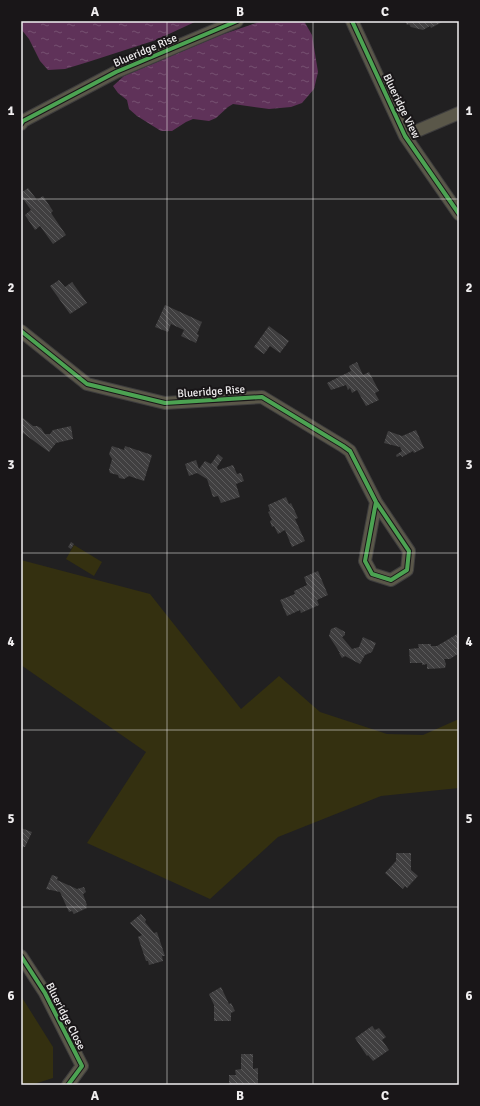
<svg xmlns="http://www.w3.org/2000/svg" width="480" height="1106" viewBox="0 0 480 1106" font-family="Signika,sans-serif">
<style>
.green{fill:#343010}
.water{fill:url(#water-ripples)}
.building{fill:url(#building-back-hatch)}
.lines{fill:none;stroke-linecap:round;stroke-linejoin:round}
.minor-casing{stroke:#3e3d3e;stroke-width:14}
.minor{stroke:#5a5749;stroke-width:12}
.cycleway-casing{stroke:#191618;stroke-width:6}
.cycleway{stroke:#4ca352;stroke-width:4}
.grid{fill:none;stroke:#f0eeef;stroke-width:1;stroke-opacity:0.55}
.labels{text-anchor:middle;stroke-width:4;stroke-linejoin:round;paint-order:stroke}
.street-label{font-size:11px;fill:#f0eeef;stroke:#191618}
.neatline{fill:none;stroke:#f0eeef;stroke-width:1.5}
.grid-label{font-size:13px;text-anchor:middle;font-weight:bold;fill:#f0eeef}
</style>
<defs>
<pattern id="water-ripples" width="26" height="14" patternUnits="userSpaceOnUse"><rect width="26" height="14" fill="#5f3259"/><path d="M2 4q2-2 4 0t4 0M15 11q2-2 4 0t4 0" fill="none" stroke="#765071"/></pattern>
<pattern id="building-back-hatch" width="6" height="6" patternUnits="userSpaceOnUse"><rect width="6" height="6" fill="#403f40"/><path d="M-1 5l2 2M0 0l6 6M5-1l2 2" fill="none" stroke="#5c5b5c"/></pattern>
</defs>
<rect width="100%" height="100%" fill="#212021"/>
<path class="green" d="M74,545L102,562L94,576L66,559Z
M21,560L150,594L241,709L279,676L320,712L387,734L423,735L459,719V788L381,796L278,837L210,899L87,843L146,752L21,665Z
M21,996L53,1047V1078L31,1085H21Z"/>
<path class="water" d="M21,21H197L156,40L88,62L65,69L48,70L40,61L29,39L21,29Z
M262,21H304L312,35L318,72L314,89L302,103L291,107L269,109L233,104L228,107L216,118L209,121L193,119L186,122L172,131H161L137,116L129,109L127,100L118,93L113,86L124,76L221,35Z"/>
<path class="building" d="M405,21H444L431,28L430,26L423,30L411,27L409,24L407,25Z
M28,188L37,200L43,196L53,211L51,213L66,235L53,244L40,226L35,230L25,215L31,210L21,196V193Z
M59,280L65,287L72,282L87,303L70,314L50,286Z
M165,305L202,322L197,334L199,335L196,343L181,336L184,330L171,324L168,332L155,327Z
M269,326L289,341L280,353L270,346L264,354L254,347Z
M357,362L363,375L369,372L379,391L375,393L379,400L366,406L357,390L352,393L350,388L348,390L346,385L331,390L327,383L351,371L349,366Z
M23,418L33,426H37L41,428L45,434H50L53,430L71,426L73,439L56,443L49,452L23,433L21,435V421Z
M416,430L424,448L414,453L413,451L402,457L401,455L397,457L396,455L402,451L400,447L384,443L388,431L402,436Z
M112,446L124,450L125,446L152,455L144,481L129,476L124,479L119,478L118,475L110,473L109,470L112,459L109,454Z
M218,454L223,458L217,467L218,470L233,465L237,474L241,473L244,481L236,484L240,497L221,503L218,496L213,497L207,479L197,473L189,476L185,464L196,460L199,469L205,461L211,464Z
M286,497L289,504L291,503L298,518L295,519L305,541L292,547L285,530L278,534L274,526L272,527L270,521L272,520L268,512L270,511L268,505Z
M71,542L74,544L71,549L68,547Z
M318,571L328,595L317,600L319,605L301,613L300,610L287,616L280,600L295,594L294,591L307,585L304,577Z
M336,627L345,632V635L342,637L352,649L359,647L363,637L376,643L372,652L365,655L360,664L345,656L342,658L339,653H340L329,636L331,629Z
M459,633V653L450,659H444L446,664L445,668L427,669V664L422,665V663H410L409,649L419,648L418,644H431V646H437Z
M21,828L32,832L25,847H23L21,851Z
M396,853H411V870L418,876L407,888L405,886L403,889L385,873L396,861Z
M52,875L58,877L57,880L77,889L84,887L86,892L83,894L87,905L86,906L87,908L74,914L72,911L69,912L60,892L46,889Z
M141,914L146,920L145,922L154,933L157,932L165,956H162L163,961L149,965L148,961H146L138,937L142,935L130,923Z
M221,987L229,1004L231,1003L235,1011L231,1013V1021H214V1005L209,994Z
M372,1026L375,1030L379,1028L386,1037L382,1040L389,1050L373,1061L368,1055L367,1056L355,1038Z
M241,1054H253V1069L258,1068V1085H229V1075H236L235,1070L241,1069Z"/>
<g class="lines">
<defs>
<path id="minor" d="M352,21L405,136L459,214
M21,124L23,121L116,72L237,21
M405,136L459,113
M21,331L87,384L165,403L262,397L343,446L350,451L376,502L409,551L407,570L391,580L372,574L365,561L376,502
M21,956L45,993L82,1066L68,1085"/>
</defs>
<use href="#minor" class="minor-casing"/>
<use href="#minor" class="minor"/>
<defs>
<path id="cycleway" d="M352,21L405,136L459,214
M21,124L23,121L116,72L237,21
M21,331L87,384L165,403L262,397L343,446L350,451L376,502L409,551L407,570L391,580L372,574L365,561L376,502
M21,956L45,993L82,1066L68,1085"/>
</defs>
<use href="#cycleway" class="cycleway-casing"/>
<use href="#cycleway" class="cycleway"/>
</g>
<path class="grid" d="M167,21V1085M313,21V1085M21,199H459M21,376H459M21,553H459M21,730H459M21,907H459"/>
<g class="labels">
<g class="street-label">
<text transform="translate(145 50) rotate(-23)" y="4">Blueridge Rise</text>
<text transform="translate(402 106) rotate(64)" y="4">Blueridge View</text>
<text transform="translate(211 391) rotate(-4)" y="4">Blueridge Rise</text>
<text transform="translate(66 1016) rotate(63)" y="4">Blueridge Close</text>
</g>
</g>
<rect width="480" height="1106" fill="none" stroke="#191618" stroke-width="44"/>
<rect x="22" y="22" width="436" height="1062" class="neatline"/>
<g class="grid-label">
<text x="95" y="16">A</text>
<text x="240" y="16">B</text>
<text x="385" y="16">C</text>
<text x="11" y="115">1</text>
<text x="469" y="115">1</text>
<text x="11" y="292">2</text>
<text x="469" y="292">2</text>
<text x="11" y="469">3</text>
<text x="469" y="469">3</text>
<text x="11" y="646">4</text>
<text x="469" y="646">4</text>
<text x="11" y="823">5</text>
<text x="469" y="823">5</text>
<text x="11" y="1000">6</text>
<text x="469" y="1000">6</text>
<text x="95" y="1100">A</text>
<text x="240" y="1100">B</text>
<text x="385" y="1100">C</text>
</g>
</svg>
